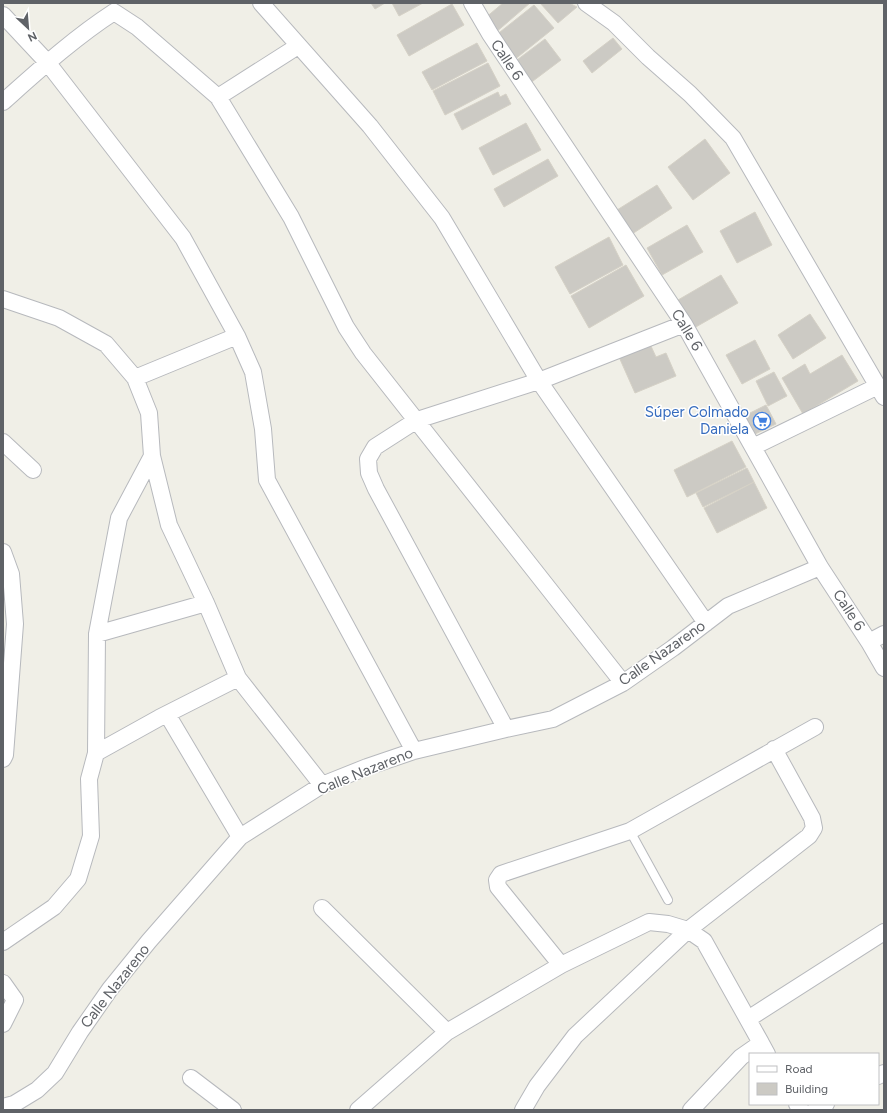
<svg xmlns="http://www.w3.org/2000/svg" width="887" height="1113" viewBox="0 0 887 1113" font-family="Figtree,sans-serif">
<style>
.building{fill:#cccac4;stroke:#d5d1c6}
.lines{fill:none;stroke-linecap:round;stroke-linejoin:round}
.lane-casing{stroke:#b7b9bd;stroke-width:10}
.street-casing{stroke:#b7b9bd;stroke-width:18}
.lane{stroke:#fff;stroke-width:8}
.street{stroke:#fff;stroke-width:16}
.labels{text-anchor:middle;stroke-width:3;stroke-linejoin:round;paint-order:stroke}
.street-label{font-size:15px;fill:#5f6267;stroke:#fff}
.shop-label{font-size:15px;fill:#366cbe;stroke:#fff;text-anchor:end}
</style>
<rect width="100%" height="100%" fill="#f0efe7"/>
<path class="building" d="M371,3H385L375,9Z
M392,3H423L399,16Z
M503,3H530L495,33L484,19Z
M540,3H569L577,7L558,23Z
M452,4L464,25L409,56L397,35Z
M534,5L554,28L514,60L495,36Z
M613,38L622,49L592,73L583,61Z
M545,39L561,60L529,84L513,63Z
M477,43L487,61L432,90L422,72Z
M488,63L500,86L445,115L433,91Z
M498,92L500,97L506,94L511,104L462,130L454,114Z
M526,123L541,150L493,175L479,148Z
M705,139L730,173L693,200L668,167Z
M548,159L558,176L504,207L494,189Z
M657,185L672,208L632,234L617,210Z
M755,212L772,245L737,263L720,231Z
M687,225L703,252L662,275L647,248Z
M609,237L623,265L570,294L555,267Z
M626,265L644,296L589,328L571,296Z
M721,275L738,303L694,328L678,300Z
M810,314L826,338L793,359L778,335Z
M755,340L770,369L742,384L726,355Z
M650,344L656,357L666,353L676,376L635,393L619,357Z
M842,355L858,381L803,414L782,378L805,364L810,374Z
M774,372L787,396L768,406L756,381Z
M766,405L776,424L753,435L744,416Z
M732,441L746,467L687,497L674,470Z
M747,468L754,482L703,507L696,493Z
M754,482L767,508L717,533L704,508Z"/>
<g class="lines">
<defs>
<path id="lane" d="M630,831L668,900"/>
<path id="street" d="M261,3L370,126L442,218L539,381L706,623
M472,3L490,34L684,324L820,567L869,642L884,668
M586,3L614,23L648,57L690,94L733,138L884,397
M3,15L47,62L183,238L237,336L253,372L263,429L267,480L414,751
M218,97L291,217L346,327L363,353L623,683
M3,102C39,70 74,38 114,12L137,27L218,97L298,46
M3,299L59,318L106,344L135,378L149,413L152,456L169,525L206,603L238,678L322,785
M135,378L237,336
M3,442L33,470
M753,447L878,386
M3,552L11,574L15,624L5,755L3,759
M97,634L206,603
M869,642L884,634
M167,714L240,837
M506,729L376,489L369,473L368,459L375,447L417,420L539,381L684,324
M96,753L97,634L119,518L152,456
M322,908L447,1032
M3,942L54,907L78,879L91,836L89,779L96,753L159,718L238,678
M561,965L498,887L497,880L501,874L630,831L815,727
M3,983L15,1000L3,1024
M748,1019L884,932
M878,1076L884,1073
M191,1078L233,1110
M797,1104L801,1110
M3,1107L14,1104L37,1090L55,1073L80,1032L110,989L149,941L240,837L322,785L367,767L414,751L506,729L553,719L623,683L673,648L728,606L820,567
M358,1110L447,1032L561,965L649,922L668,924L688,930L704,941L761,1043
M523,1110L537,1086L575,1036L688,930L809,836L814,828L812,818L774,749
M691,1110L741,1057L761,1043L767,1054
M815,1110L826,1104"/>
</defs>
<use href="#lane" class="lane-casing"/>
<use href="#street" class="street-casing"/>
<use href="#lane" class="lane"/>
<use href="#street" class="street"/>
</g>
<defs>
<symbol id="supermarket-ring" viewBox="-11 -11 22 22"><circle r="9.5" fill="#fff" stroke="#3f7fe0" stroke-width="1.5"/><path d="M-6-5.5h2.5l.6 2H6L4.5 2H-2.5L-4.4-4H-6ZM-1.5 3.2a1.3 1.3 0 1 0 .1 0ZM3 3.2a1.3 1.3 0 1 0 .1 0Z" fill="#3f7fe0"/></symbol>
</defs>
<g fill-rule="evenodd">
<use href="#supermarket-ring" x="752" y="411" width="20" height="20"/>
</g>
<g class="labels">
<g class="street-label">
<text transform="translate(507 60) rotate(56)" y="5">Calle 6</text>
<text transform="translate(687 330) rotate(59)" y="5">Calle 6</text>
<text transform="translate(849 610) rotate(57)" y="5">Calle 6</text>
<text transform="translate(662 653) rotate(-35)" y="5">Calle Nazareno</text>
<text transform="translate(365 771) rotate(-22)" y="5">Calle Nazareno</text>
<text transform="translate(115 986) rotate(-52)" y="5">Calle Nazareno</text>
</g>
<g class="shop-label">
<text x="749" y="417">Súper Colmado<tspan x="749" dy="17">Daniela</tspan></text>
</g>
</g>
<rect width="887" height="1113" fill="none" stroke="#5f6267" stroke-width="8"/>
<rect x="749" y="1053" width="130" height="52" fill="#ffffff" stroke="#bfc0c2"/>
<rect x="757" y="1066" width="20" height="6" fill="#ffffff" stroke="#bfc0c2"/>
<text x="785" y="1073" font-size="12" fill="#5f6267">Road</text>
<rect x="757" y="1083" width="20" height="12" fill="#cccac4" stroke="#bfc0c2"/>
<text x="785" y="1093" font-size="12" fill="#5f6267">Building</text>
<g transform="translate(28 28) rotate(154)" stroke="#ffffff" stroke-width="3" paint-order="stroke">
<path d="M0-3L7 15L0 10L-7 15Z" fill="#5f6267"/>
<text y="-6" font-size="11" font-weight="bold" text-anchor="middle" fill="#5f6267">N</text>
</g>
</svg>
